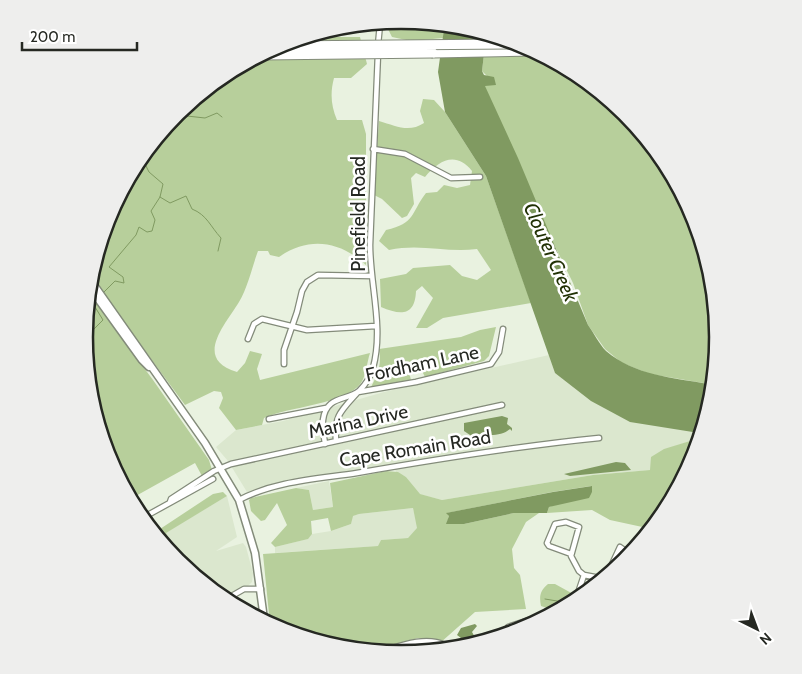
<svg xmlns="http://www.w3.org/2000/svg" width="802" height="674" viewBox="0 0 802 674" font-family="Cabin,sans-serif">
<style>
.built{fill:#dbe7ce}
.green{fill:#b7cf9b}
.water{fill:#809a61}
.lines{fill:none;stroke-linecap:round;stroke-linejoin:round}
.stream{stroke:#809a61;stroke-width:1}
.street-casing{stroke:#838b7a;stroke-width:7}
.secondary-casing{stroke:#838b7a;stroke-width:9}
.highway-casing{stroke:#838b7a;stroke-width:11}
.street{stroke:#fff;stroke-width:4.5}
.secondary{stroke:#fff;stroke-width:6}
.highway{stroke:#fff;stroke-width:9}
.highway-bridge-casing{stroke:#838b7a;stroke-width:11;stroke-linecap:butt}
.highway-bridge{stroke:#fff;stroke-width:9}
.labels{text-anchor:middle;stroke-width:5;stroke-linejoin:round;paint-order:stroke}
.street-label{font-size:19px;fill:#252822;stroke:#fff}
.water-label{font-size:20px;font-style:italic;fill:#213105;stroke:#fff}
.rim{fill:none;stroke:#252822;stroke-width:2.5}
</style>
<rect width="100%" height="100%" fill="#e9f2e0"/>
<path class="built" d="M549,355L555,373L695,432L690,441L664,450L651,470L593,475L442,500L419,494L406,477L396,472L393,464L278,484L247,492L228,461L216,447L236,430L283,421L384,392Z
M329,481L333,507L313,510L309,490L296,488Z
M227,496L237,537L216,551L243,543L246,547L253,573L252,582L248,586L228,595L177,561L167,546L171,543L165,533Z
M413,508L418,528L408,538L381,540L379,546L275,553V547L307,539L312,534L331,531L351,524L352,516L359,514Z"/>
<path class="green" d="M401,20L444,29L443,38L411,41L392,37L385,23Z
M327,35L328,37H360L367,64L351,78H334C330,93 331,106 337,120H362L366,134V265C340,241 309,236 279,257L270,255L268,251H258C252,267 248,287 239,302C225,325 193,359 237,372L245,363L250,351L262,354L257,369L260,380L370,353C367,362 366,376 361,383C347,404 286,407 264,418L262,425L236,430L219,408L223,398L221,392L214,391L185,405L95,283L108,215L177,113L280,44Z
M486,37L523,44L625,113L694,216L718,337L709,384L650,374L622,363L605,349L588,325L573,283L549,234L484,85H488L487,76L482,71Z
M423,99L434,100L445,112L486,176L531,303L443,318L427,328H416L433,298L422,286L416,291C415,317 400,315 381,307L380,279L406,274L413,268L450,265L462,276L477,280L491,270L477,249C446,253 421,243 389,250L379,241L386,230C416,223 410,214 426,193L437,192L444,185L457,188L470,185L472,171C456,151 439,160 425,177L416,173L411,178L414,204L407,216L402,218L382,199L374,195L379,121C396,126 409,133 424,123L420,111Z
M92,298L153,380L209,460L212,470L210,473L208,471L202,476L195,463L134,497L108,458L84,337Z
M496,327L489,356L484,361L425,377L418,363L407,364L411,380L371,387C378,374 382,363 379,349L461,337L480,330Z
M695,432L699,433L694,459L647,528L610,520L592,510L547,513L549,507L592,492L591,486L552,492L447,513L449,516L447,523L464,524L514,513H539L526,522L512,549L514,568L520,575L526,609L475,612L440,643L418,638L376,649L279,630L270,624L263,554L378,546L381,540L408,538L417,528L413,508L359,514L353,516L351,524L331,531L328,518L311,521L312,534L308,539L275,547L271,543L287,525L277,503L265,520L261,521L251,511L249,500L251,498L296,488L309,490L313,510L333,507L330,483L386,471L398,472L406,477L420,494L442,500L593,475L650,470L651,457L664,449L690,441Z
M223,492L227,496L166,533L171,543L167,546L157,531L213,494Z
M548,584H555L575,595C564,602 555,612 541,606C539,596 540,591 548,584Z"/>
<path class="water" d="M444,29L486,37L482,71L484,75L494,77L496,85L485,86L518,158L588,325C594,333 599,344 606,351C634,375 673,378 709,384L699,433L630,422L591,401L555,373L486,176L445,112L438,72Z
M502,416L508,418L507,424L512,428V431L510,429C501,437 487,435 477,434L473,437L464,431V423Z
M616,462L625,463L631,470L570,476L564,474Z
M592,486V492L589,498L549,507L547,513H514L464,524H446L449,516L446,513L553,492Z
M475,624L477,626L472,632L476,639L465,641L457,635L461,628Z"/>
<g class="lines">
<path class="stream" d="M159,140L172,132L187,116L205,118L217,113L222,117
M160,197L170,203L186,196L192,209C207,215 210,226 221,238L218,251
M103,293L115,281L124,283L123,277L109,267L136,235L139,227L147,232L152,231L155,220L151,211L160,197L163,184L149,172L144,162
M84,339L103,320L95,307L97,303
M545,599L563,602"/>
<defs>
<path id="street" d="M378,45L380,24
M373,149L405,154L451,178L480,177
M248,339L254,324L262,319L307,330L376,326
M284,364V350L297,312L302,291L307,282L318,275L372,276
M269,419L326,408
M336,441C334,415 341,411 358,392L416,382L491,364L499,352L503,329
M325,444C324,436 322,428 323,420C326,395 347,401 359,391C365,385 371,376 373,368C384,328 370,285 370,245L378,53
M239,500C275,481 318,479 357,473C438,459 518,446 599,438
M170,502L171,499L214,471L231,464L502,405
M146,516L213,479
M571,554L549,546L547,543L555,524L566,522L579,527L571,556L579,571L584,575L578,593
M608,573L620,547L630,554
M584,575L600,578
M230,597L244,589H261
M509,633L508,627L529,620L535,621
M383,651C402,645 426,636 445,645"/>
<path id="secondary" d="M94,285L205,443L239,500L255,553L264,619
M93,292L142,360L149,367"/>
<path id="highway" d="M433,53L533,51"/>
</defs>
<use href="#street" class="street-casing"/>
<use href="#secondary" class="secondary-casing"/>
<use href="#highway" class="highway-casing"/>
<use href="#street" class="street"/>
<use href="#secondary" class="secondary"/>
<use href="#highway" class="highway"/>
<defs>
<path id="highway-bridge" d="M277,46L522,44
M263,55L433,53"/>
</defs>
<use href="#highway-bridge" class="highway-bridge-casing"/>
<use href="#highway-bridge" class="highway-bridge"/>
</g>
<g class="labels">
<g class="street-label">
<text transform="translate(358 214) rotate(-90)" y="7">Pinefield Road</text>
<text transform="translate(422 363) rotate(-12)" y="7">Fordham Lane</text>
<text transform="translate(358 421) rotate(-12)" y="7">Marina Drive</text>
<text transform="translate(415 448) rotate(-9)" y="7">Cape Romain Road</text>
</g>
<g class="water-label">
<text transform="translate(551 252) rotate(66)" y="7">Clouter Creek</text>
</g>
</g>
<path d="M0 0H802V674H0ZM93 337a308 308 0 1 1 616 0a308 308 0 1 1-616 0Z" fill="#eeeeed" fill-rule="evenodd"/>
<path class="rim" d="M93 337a308 308 0 1 1 616 0a308 308 0 1 1-616 0Z"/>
<g transform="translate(757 629) rotate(138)" stroke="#ffffff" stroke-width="4" paint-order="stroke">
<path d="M0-4L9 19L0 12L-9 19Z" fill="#252822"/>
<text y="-8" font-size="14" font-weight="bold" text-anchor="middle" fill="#252822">N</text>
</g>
<path d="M22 42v8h115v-8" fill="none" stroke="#252822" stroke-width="2.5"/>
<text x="30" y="42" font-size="15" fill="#252822" stroke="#ffffff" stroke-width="4" paint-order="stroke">200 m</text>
</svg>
